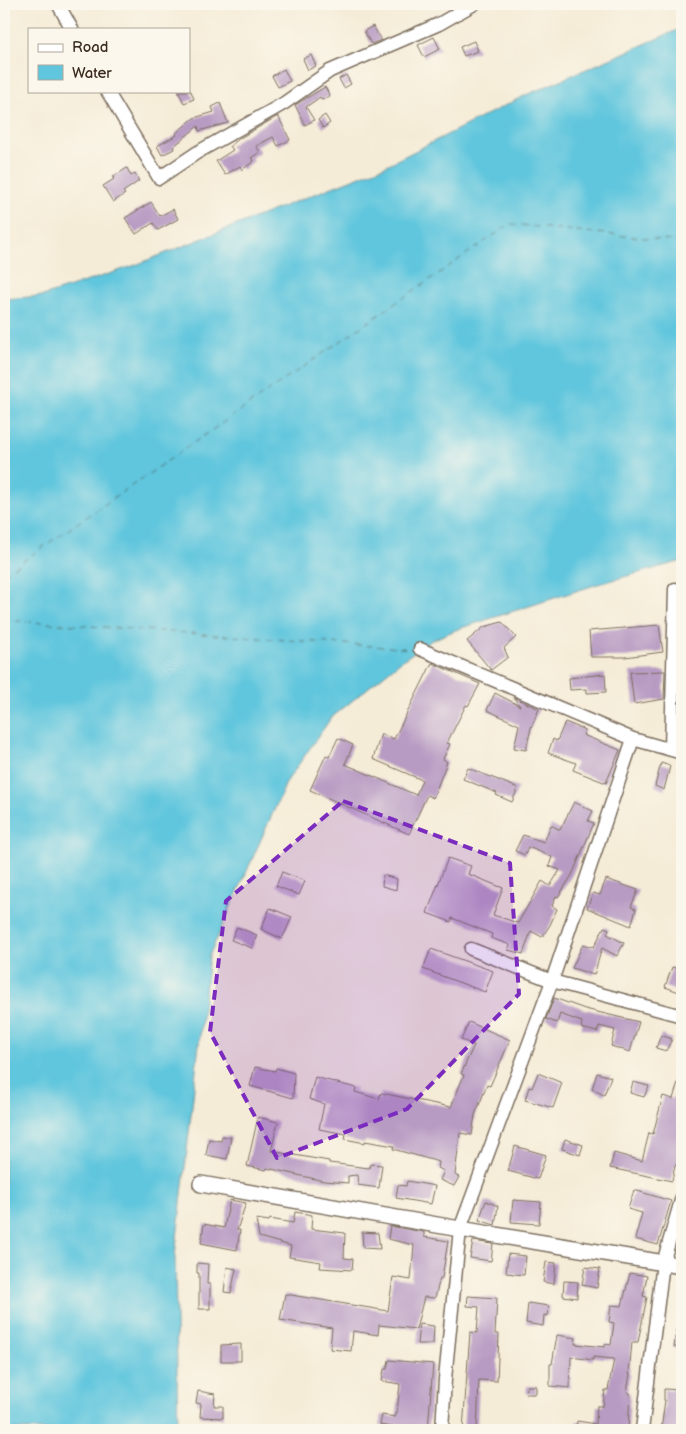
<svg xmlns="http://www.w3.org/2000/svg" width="686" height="1434" viewBox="0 0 686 1434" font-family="'Balsamiq Sans',sans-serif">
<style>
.water{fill:#60c6dd;stroke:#4e787e}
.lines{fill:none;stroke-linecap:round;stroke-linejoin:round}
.ferry{stroke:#465957;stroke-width:1;stroke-dasharray:6 5;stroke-linecap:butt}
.building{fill:#b89bc3}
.minor-casing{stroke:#7c6e5f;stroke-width:15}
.tertiary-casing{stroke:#7c6e5f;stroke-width:18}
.minor{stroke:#fff;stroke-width:12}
.tertiary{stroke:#fff;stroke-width:15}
.marked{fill:#7b2cbf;fill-opacity:0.2;stroke:#7b2cbf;stroke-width:4;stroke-dasharray:10 6;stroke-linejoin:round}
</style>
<rect width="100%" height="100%" fill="#fbf7ec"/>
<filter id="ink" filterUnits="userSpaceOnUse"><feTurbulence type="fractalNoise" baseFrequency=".02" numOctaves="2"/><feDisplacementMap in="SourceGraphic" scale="10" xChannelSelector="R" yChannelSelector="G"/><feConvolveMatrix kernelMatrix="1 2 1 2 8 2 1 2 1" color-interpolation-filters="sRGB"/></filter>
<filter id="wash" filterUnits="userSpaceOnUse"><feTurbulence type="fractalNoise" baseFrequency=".0096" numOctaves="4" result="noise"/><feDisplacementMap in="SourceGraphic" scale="20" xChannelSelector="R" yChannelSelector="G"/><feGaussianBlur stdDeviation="1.12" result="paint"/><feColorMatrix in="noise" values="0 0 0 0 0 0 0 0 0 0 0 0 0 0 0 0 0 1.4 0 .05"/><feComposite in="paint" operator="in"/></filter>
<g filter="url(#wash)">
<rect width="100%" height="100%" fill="#f5ecd7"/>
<path class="water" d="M682,28V561L598,584L458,629L432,640L401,661L331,718L287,781L209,956L175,1256L178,1430H4V299L43,296L133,266L383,167L526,95Z"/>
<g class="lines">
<path class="ferry" d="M4,574L510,224L682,242
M4,620L414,649"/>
</g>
<g id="blocks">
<path class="building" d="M373,26L381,40L371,44L364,31Z
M434,37L440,49L424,57L418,45Z
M474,41L478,51L464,56L460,47Z
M311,55L316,66L308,70L303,59Z
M284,69L290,81L278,87L272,76Z
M346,75L351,84L344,88L339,79Z
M325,87L330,96L322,100L320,97L306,107L314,120L305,125L295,105Z
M178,91H191L194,99L184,103Z
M220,103L228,123L199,131L198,126L173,147L174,149L162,155L157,146L177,135L176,133L194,118L214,112L212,107Z
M325,115L330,123L323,128L318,120Z
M278,116L290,140L278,146L273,137L256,146L260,152L251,158L254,161L242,170L240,166L225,175L216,161L233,150L230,146L240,138Z
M127,168L131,176L135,174L139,181L123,192L125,194L113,202L103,186L114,179L113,177Z
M151,202L160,216L173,209L178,219L158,230L153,223L136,234L125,218Z
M502,622L516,637L504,648L508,657L491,670L467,641L484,627Z
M659,625L663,652L625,657H591L589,631Z
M432,663L480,684L468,706L466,705L447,743L450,744L443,759L447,762L433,798L427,795L409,834L310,790L326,755L329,757L338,738L353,745L345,764L416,795L422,780L373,759L381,734L394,739Z
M665,671L664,699L634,704L630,672Z
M605,674L606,692L587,693V689L570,690L569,678Z
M495,693L520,706L513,697L539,709L531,728L526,750L514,748L519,725L487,710Z
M565,722L585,730L583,735L620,750L606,783L573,770L576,763L548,753L553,739L557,741Z
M661,763L670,766L664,790L655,786Z
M468,768L518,788L512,802L496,795L497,793L463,779Z
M574,802L593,811L588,821L594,823L572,875L558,897L556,896L552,906L557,909L550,925L542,937L531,931L523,954L508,950L510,945L491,938L492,934L452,918L451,922L427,913L448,858L471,866L468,874L503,888L493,915L518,923L542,881L550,886L560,870L549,866L552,857L528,847L525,855L515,851L523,835L544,842L551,825L560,830Z
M282,872L305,881L299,895L276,886Z
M383,875L397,879L396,890L382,886Z
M606,879L638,890L631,907L636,909L631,926L587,908L593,893L600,895Z
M270,908L292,917L282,939L261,929Z
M237,927L257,935L252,948L231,940Z
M604,927L609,929L607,934L624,943L617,956L602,948L594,975L572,968L583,944L594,947Z
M431,949L493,971L485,992L423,969Z
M672,967L682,970V993L665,987Z
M554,998L585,1009L639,1022L630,1052L611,1046L615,1030L599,1026L597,1032L581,1028L582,1022L560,1014L557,1023L546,1019Z
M469,1022L510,1040L490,1086L487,1085L475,1115L472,1135L460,1133L455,1175L459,1177L454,1186L440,1180L444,1171L438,1168L439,1162L393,1149L394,1146L365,1141V1143L345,1139L346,1134L319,1129L324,1104L309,1099L315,1077L356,1088L355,1092L379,1099L381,1093L451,1107L464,1075L461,1074L474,1045L461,1040Z
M661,1035L672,1039L666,1051L656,1048Z
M255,1067L275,1071L276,1068L294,1073L293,1098L250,1086Z
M538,1073L562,1083L553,1108L525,1100L529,1087L532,1088Z
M597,1073L611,1077L604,1095L592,1089Z
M680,1075H682V1155L679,1166L675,1165L672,1181L610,1168L614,1153L642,1161L649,1133L653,1134L663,1096L673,1099Z
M633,1082L649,1086L644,1097L630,1093Z
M258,1117L278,1122L271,1151L329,1161V1163L369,1168L371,1164L382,1165L379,1188L358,1185L357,1175L348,1176V1183L324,1181L267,1168L266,1170L247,1166Z
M222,1136L231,1137L227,1159L206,1155L209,1139L221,1141Z
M565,1139L583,1145L580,1155L562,1149Z
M515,1146L546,1155L538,1179L508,1171Z
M407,1181L435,1186L431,1204L396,1198L398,1185L406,1186Z
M634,1190L671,1201L658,1245L635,1239L642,1213L628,1209Z
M230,1200L246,1203L237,1230H240L237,1250L201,1243L204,1224L224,1228Z
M513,1200L541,1202L539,1224L511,1222Z
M486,1201L498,1206L495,1225L479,1220Z
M295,1212L312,1215L311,1229L345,1233L344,1258L353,1259L352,1270L320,1268L321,1262L289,1257L291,1246L259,1237L256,1219L269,1221L270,1219L293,1223Z
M390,1226L424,1232V1237L448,1241L442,1278H440L435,1298L424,1297L416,1329L379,1325L378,1335L353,1331L351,1351L330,1349L332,1328L280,1320L285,1294L388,1311L393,1277L411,1280L414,1245L388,1239Z
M362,1232L378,1233L380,1249L363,1248Z
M473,1241L493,1244L491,1261L470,1258Z
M508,1254L526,1256L524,1275L506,1273Z
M546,1262L556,1263L554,1284L543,1282Z
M197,1263L208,1264L207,1284H210V1309H199V1273H197Z
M227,1267L236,1269L231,1293L224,1292Z
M585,1267L600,1269L597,1288L582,1285Z
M630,1273L647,1276L643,1296L647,1297L638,1342H632L629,1374H630L627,1392L630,1393L628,1430H576L577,1421L596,1424L597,1406H603L605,1390H608L614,1359L593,1357V1360L571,1357L570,1388L550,1386V1364H552L557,1335L576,1338L575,1344L605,1347V1344L611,1345L614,1323L609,1322L611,1305L622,1306Z
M564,1281L578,1282L577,1298L563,1296Z
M468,1296L497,1298L495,1334H499L497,1381L479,1380L477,1430H463L470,1332L477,1333L479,1307L467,1306Z
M528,1303L549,1306L548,1316L544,1315L543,1326L526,1323Z
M677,1323H682V1348L674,1347Z
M419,1324L434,1326L433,1344H417Z
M241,1344V1361H221V1345Z
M389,1360L433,1364L428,1430H409L380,1425L382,1415L395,1417L397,1412L400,1384L382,1381L384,1369H387Z
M527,1386H536V1394H526Z
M664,1389L682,1390V1430H661L665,1400H664Z
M198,1391L215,1394L214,1406H223V1418L200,1417L201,1404L196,1403Z"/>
</g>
</g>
<g filter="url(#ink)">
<use href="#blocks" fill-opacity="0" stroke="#7c6e5f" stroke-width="1"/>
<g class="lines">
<defs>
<path id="minor" d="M58,4L72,29
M107,91L159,178L198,152L283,104L330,71L439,24L474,4
M420,649L633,739L682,753
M671,750L675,589
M471,949L552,981L682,1016
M442,1430L445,1379L460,1229L552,981L633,739
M642,1430L663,1263L682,1197"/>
<path id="tertiary" d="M201,1184L460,1229L682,1266"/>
</defs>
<use href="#minor" class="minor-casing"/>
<use href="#tertiary" class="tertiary-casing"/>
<use href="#minor" class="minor"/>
<use href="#tertiary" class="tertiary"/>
</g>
</g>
<path class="marked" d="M343,801L510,863L519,994L407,1109L277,1158L210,1032L226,901Z"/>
<rect width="686" height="1434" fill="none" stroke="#fbf7ec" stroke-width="20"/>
<rect x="28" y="28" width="162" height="65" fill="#fbf7ec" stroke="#aea59a"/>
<rect x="38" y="44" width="25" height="8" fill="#ffffff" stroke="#aea59a"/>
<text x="72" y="52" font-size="15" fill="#3b2a1e">Road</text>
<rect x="38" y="65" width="25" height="15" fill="#60c6dd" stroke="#aea59a"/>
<text x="72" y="78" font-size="15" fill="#3b2a1e">Water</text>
</svg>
